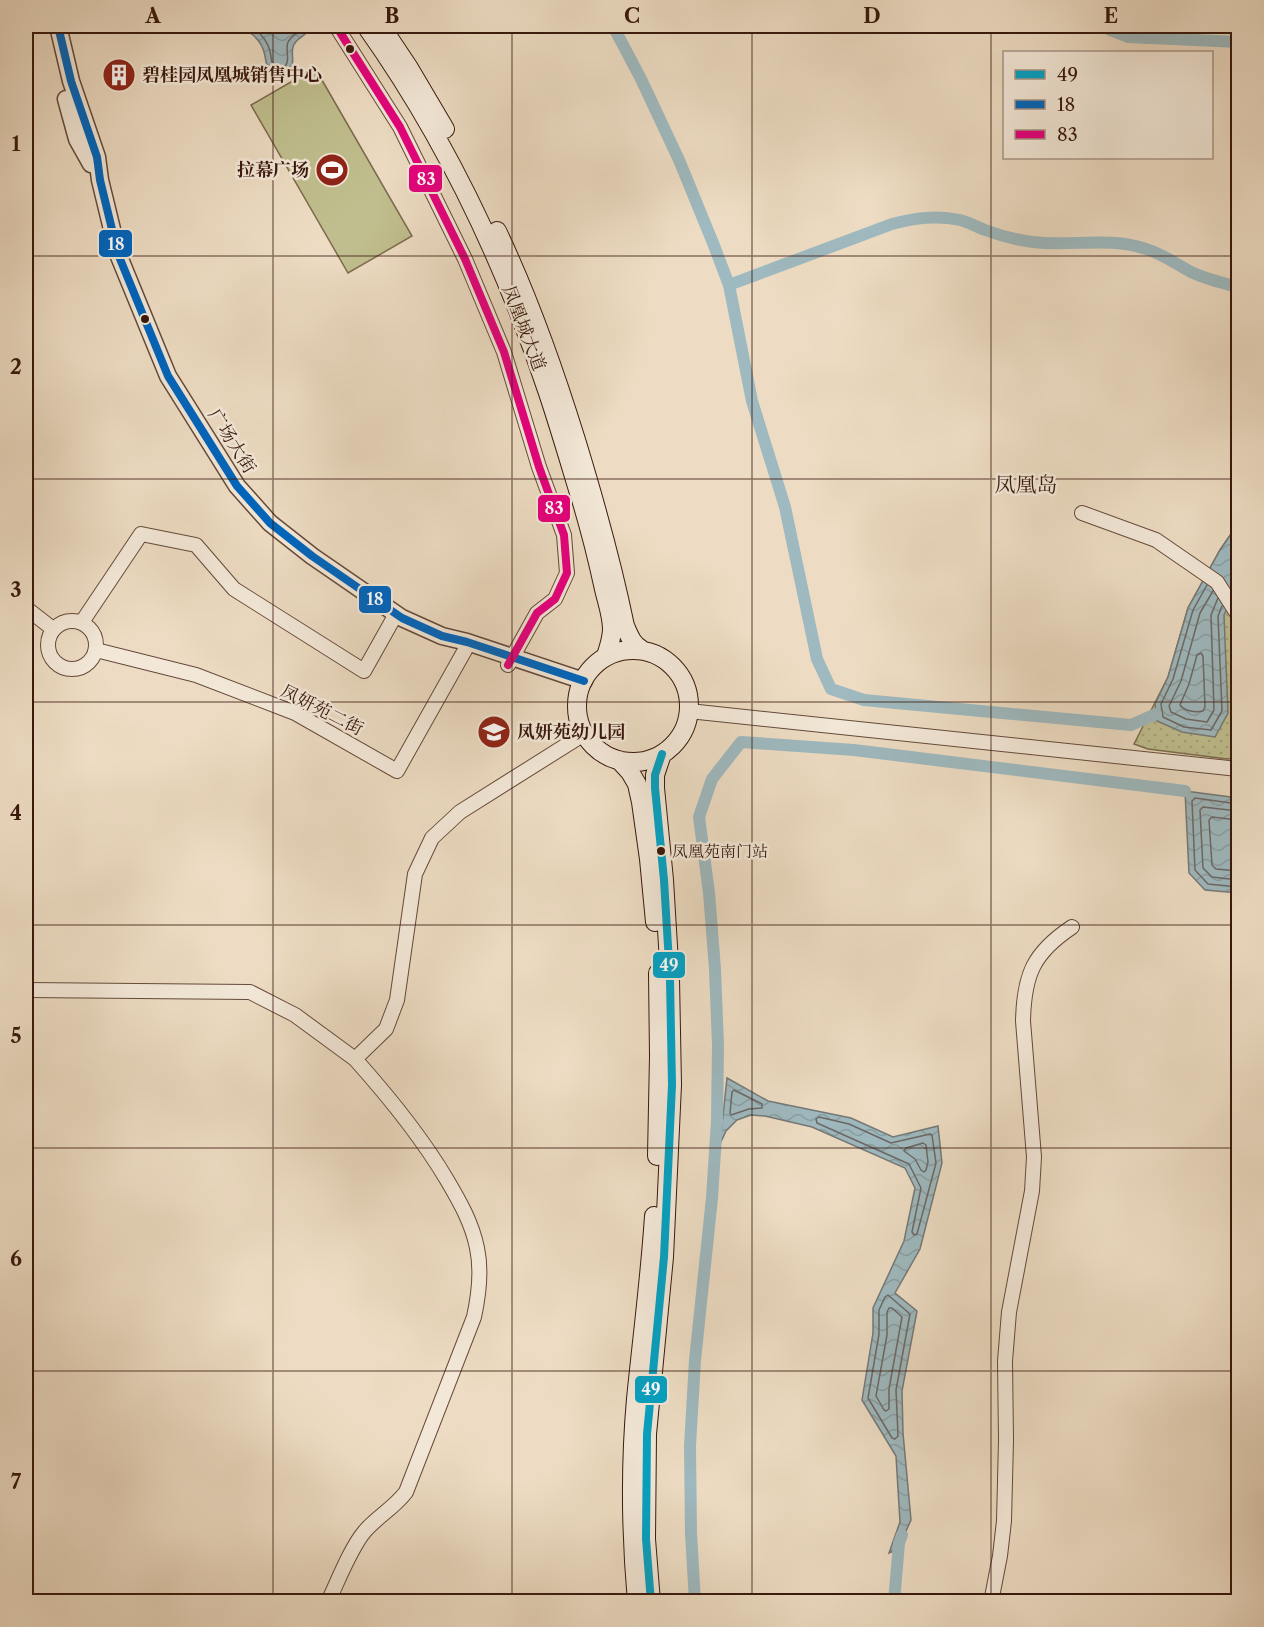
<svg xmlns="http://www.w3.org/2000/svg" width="1264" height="1627" viewBox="0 0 1264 1627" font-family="'Libre Caslon Text','Noto Serif SC',serif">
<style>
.park{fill:url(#park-dots);stroke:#7c6b4d;stroke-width:1.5}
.pitch{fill:#c0be8e;stroke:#7c6b4d;stroke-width:1.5}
.water{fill:url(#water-waves);stroke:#757977;stroke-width:1.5}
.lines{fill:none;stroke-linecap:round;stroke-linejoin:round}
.shore{stroke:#6b6866;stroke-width:1.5}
.canal{stroke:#9eb9bf;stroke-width:12}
.minor-casing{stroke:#65493a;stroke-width:16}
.tertiary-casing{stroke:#65493a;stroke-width:19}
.secondary-casing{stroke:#38180c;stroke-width:20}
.minor{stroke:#f3e8d8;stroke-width:14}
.tertiary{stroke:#f3e8d8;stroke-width:16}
.secondary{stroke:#f3e8d8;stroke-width:18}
.bus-1-casing{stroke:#f3e8d8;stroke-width:12}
.bus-2-casing{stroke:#f3e8d8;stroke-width:12}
.bus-3-casing{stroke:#f3e8d8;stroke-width:12}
.bus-1{stroke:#03a2c4;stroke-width:8}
.bus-2{stroke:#0065bd;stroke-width:8}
.bus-3{stroke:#e5007d;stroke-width:8}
.grid{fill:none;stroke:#38180c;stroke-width:1.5;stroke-opacity:0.55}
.bus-dot{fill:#38180c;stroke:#f3e8d8;stroke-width:2}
.labels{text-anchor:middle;stroke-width:5;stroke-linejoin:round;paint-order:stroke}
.bus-label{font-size:16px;fill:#38180c;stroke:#f3e8d8;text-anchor:start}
.poi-label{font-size:18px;font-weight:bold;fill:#38180c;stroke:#f3e8d8;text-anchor:start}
.street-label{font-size:18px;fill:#38180c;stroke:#f3e8d8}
.quarter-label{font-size:21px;fill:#38180c;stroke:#f3e8d8}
.line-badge{stroke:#f3e8d8;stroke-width:2}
.badge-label{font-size:16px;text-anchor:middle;font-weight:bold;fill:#fff}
.neatline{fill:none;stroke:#38180c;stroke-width:2}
.grid-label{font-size:20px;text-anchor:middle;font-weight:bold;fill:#38180c}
</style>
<defs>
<pattern id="park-dots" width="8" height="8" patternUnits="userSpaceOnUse" patternTransform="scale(1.5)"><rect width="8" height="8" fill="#c0be8e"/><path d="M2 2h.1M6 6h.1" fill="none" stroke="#a6a379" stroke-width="1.8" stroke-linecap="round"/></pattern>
<pattern id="water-waves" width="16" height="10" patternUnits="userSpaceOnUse" patternTransform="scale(1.5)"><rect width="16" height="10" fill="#9eb9bf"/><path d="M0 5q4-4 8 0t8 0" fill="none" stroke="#899ea3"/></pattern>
</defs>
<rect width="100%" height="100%" fill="#eddcc3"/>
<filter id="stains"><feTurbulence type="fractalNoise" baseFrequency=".00333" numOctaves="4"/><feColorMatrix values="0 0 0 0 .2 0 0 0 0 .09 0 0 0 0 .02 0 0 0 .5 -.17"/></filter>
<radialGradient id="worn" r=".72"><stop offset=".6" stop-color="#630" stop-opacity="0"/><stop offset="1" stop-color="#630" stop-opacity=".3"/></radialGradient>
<path class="park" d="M1238,524V758L1227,759L1148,749L1134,744L1168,677L1188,608L1220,550Z"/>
<path class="pitch" d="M315,68L412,236L348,273L251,105Z"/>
<path class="water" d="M233,26H310C307,38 296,36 293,47C291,53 294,59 292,65C289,75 276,77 270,69C266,66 266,61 265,56C262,39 249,29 233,26Z
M1238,524V587L1224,615L1228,713L1215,737L1182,732L1157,721L1155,704L1168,677L1188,608L1220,550Z
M1185,791L1238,798V893L1205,890L1189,873Z
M727,1078L768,1101L851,1118L893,1137L938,1126L942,1163L920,1249L895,1293L917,1311L902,1391L903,1433L911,1520L898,1549L889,1553L900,1522L896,1456L862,1400L873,1333V1308L904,1241L915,1188L905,1168L812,1127L765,1116L751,1115L737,1120L726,1131L720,1144Z"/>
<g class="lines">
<path class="shore" d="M250,26C260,32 267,40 270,51C271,55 271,61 273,65C276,69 283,69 286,65C290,59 285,49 288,42C292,34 300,33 304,26
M1207,585L1193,610L1173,679L1161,704L1163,717L1184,727L1211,730L1222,711L1218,616L1222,606
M1213,591L1200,613L1181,681L1169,706L1171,712L1186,719L1207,722L1214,710L1211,615L1218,598
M1201,653L1203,656L1205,707L1203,711C1196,713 1184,711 1180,705L1189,684L1197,655Z
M1238,804L1195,798L1192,801L1195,870L1208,884L1238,887
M1238,811L1203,807L1200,810L1203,868L1212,877L1238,880
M1238,820L1212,817L1209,820L1212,865L1216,869L1238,871
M734,1090L762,1104V1108L749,1109L731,1115L730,1113L732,1092Z
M819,1117L849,1124L891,1143L930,1134L932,1135L936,1163L917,1234L914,1235L912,1232L921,1188L909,1164L817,1123L816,1119Z
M923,1143L926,1145L928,1162L926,1170L924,1172L921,1170L915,1159L904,1151L906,1148Z
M888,1295L910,1314L896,1390L898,1436L895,1439L892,1438L868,1398L879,1334V1310L885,1297Z
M889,1308H892L902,1317L889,1389V1409L886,1411L884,1410L876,1396L887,1335V1312Z"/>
<path class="canal" d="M613,26L641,79L679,160L713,243L729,285L752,401L785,507L817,659L831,689L864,700L1131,725L1156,714
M1104,26L1110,30L1128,37L1238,42
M729,285L892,224C915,218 936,215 960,220C968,222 977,227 985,230C1001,236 1017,240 1033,242C1071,247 1109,236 1146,249C1163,254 1176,264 1191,272C1206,279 1222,283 1238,287
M695,1602L691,1533L690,1446L695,1360L712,1198L717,1121L718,1045L715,969L709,893L699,817L712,779L741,742L854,750L1185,791
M894,1602L899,1543L902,1535"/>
<defs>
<path id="minor" d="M336,26L400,127L465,259L504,352L539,467L564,535L567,573L555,599L537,613L508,665
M1082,513L1156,540L1217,582L1238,615
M26,608L53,629
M48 645a24 24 0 1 1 48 0a24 24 0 1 1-48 0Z
M82,622L141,534L196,545L234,589L364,671L396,614
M96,650L196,675L295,713L397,771L465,650
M689,711L1238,769
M26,990L250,992L295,1015L355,1059L386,1029L397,1000L415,874L432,838L460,812L584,734
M328,1602C338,1581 351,1547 365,1531C378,1516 394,1508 406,1492L474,1317C479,1294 482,1271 477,1248C472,1223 460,1202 447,1180C421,1136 389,1097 355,1059
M991,1602L1000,1556L1004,1521L1006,1440L1005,1361L1009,1312L1032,1191L1034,1157L1023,1021C1024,975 1033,953 1072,927"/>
<path id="tertiary" d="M58,26L71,81L97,157L100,180L118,254L168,376L237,486L270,523L312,556L402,618L442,636L467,642L584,681
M66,99L77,139L91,164"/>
<path id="secondary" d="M366,26C445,137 505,264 548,393C559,426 569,460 579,493C589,525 597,557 604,589C607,602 612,616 612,629C612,638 609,647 606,656
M381,26L409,68L445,129
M497,231C529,298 554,369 576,440C595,502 612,563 625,626C629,635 632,644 641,649
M577 706a56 56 0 1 1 112 0a56 56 0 1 1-112 0Z
M619,760L630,772L637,784L641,802L649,859L655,922
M657,1156L659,1056L658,973
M637,1602C631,1535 630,1466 636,1399C642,1338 650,1278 654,1216
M651,1602L646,1539L647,1434L664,1257L672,1085L670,979L664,880L655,788V775L662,754"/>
</defs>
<use href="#minor" class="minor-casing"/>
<use href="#tertiary" class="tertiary-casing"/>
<use href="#secondary" class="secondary-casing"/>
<use href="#minor" class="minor"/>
<use href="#tertiary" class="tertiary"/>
<use href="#secondary" class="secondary"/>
<defs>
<path id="bus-1" d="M651,1602L646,1539L647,1434L664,1257L672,1085L670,979L664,880L655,788V775L662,754"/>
<path id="bus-2" d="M58,26L71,81L97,157L100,180L118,254L168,376L237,486L270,523L312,556L402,618L442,636L467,642L584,681"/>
<path id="bus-3" d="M336,26L400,127L465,259L504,352L539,467L564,535L567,573L555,599L537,613L508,665"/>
</defs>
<use href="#bus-1" class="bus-1-casing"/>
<use href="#bus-2" class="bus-2-casing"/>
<use href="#bus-3" class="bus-3-casing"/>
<use href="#bus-1" class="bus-1"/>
<use href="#bus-2" class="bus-2"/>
<use href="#bus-3" class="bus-3"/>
</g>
<path class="grid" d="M273,26V1602M512,26V1602M752,26V1602M991,26V1602M26,256H1238M26,479H1238M26,702H1238M26,925H1238M26,1148H1238M26,1371H1238"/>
<defs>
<symbol id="building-disc" viewBox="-11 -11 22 22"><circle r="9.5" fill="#8f2418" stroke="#f3e8d8"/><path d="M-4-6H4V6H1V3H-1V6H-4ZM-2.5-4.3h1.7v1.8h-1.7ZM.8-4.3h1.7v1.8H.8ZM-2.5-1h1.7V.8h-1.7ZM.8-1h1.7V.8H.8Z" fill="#fff"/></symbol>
<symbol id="stadium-disc" viewBox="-11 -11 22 22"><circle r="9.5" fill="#8f2418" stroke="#f3e8d8"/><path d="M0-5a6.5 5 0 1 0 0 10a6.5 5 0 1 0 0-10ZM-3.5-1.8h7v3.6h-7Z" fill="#fff"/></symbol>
<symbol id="school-disc" viewBox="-11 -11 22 22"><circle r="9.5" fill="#8f2418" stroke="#f3e8d8"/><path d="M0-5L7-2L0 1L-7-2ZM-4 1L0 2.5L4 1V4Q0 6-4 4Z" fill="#fff"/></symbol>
</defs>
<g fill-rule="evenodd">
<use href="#building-disc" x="100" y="56" width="38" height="38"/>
<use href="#stadium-disc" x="313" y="151" width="38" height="38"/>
<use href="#school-disc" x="475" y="713" width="38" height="38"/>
</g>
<g class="bus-dot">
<circle cx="350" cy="49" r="5"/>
<circle cx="145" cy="319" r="5"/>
<circle cx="661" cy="851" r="5"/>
</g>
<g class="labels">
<g class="bus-label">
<text x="672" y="857">凤凰苑南门站</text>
</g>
<g class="poi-label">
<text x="142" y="81">碧桂园凤凰城销售中心</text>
<text x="309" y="176" text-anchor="end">拉幕广场</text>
<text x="517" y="738">凤妍苑幼儿园</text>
</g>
<g class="street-label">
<text transform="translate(524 328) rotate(69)" y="6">凤凰城大道</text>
<text transform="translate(232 441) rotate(58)" y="6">广场大街</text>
<text transform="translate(322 710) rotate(27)" y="6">凤妍苑二街</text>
</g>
<g class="quarter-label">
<text x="1026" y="492">凤凰岛</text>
</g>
</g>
<g class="line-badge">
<rect x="408" y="164" width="35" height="29" rx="6" fill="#e5007d"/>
<rect x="98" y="229" width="35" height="29" rx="6" fill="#0065bd"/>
<rect x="537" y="494" width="34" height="29" rx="6" fill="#e5007d"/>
<rect x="358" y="585" width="34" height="29" rx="6" fill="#0065bd"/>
<rect x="652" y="951" width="34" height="28" rx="6" fill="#03a2c4"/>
<rect x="634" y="1375" width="34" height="29" rx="6" fill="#03a2c4"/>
</g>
<g class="badge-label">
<text x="426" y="185">83</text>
<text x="116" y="250">18</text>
<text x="554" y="514">83</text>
<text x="375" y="605">18</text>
<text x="669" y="971">49</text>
<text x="651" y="1395">49</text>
</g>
<rect width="1264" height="1627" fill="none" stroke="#eddcc3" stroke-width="66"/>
<rect x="1003" y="51" width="210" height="108" fill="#f3e8d8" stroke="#a89586" stroke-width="1.5"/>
<rect x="1015" y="70" width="30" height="9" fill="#03a2c4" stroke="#a89586" stroke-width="1.5"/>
<text x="1057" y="81" font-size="18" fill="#38180c">49</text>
<rect x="1015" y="100" width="30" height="9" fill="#0065bd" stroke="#a89586" stroke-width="1.5"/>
<text x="1057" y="111" font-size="18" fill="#38180c">18</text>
<rect x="1015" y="130" width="30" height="9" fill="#e5007d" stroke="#a89586" stroke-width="1.5"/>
<text x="1057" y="141" font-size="18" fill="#38180c">83</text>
<rect x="33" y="33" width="1198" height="1561" class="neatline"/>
<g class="grid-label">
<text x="153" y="23">A</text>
<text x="392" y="23">B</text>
<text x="632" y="23">C</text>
<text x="872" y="23">D</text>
<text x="1111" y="23">E</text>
<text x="16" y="151">1</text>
<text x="16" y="374">2</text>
<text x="16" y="597">3</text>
<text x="16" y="820">4</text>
<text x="16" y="1043">5</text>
<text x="16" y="1266">6</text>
<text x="16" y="1489">7</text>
</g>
<rect width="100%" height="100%" filter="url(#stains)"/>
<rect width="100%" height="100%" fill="url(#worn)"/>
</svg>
